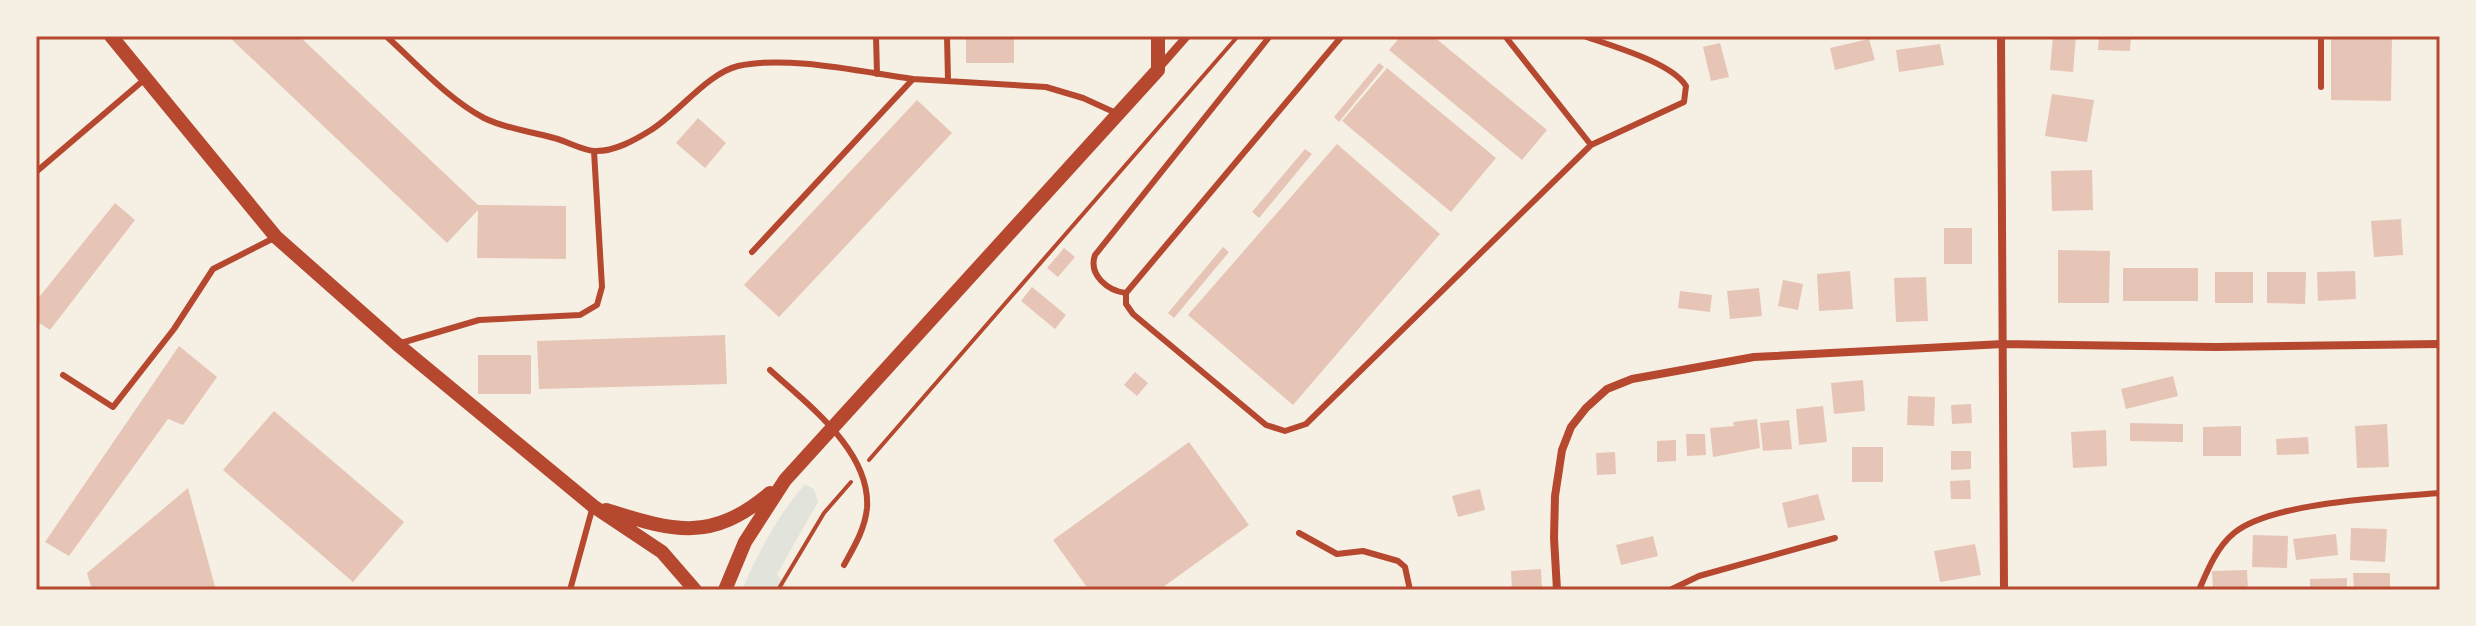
<svg xmlns="http://www.w3.org/2000/svg" width="2476" height="626" viewBox="0 0 2476 626" font-family="Merriweather,serif">
<style>
.green{fill:#e2e4dc}
.building{fill:#e6c5b7}
.lines{fill:none;stroke-linecap:round;stroke-linejoin:round}
.path{stroke:#b5482f;stroke-width:4}
.service{stroke:#b5482f;stroke-width:6}
.minor{stroke:#b5482f;stroke-width:8}
.tertiary{stroke:#b5482f;stroke-width:14}
.neatline{fill:none;stroke:#b5482f;stroke-width:3}
</style>
<rect width="100%" height="100%" fill="#f6efe4"/>
<path class="green" d="M805,484L814,489L818,502L777,574L786,586L785,590H742C759,550 777,517 805,484Z"/>
<path class="building" d="M228,36H299L478,205L566,206V259L477,258L478,210L447,243Z
M966,36H1014V63H966Z
M1401,36H1433L1547,130L1522,160L1389,50Z
M2053,36H2076L2073,72L2050,70Z
M2099,36H2131L2130,51L2098,50Z
M2331,36H2392L2391,101L2331,100Z
M1869,39L1875,60L1835,70L1830,48Z
M1720,43L1729,77L1711,81L1703,47Z
M1940,44L1944,65L1899,72L1896,50Z
M1379,63L1384,67L1339,122L1334,117Z
M1387,68L1496,158L1451,212L1342,121Z
M2052,94L2094,100L2087,142L2045,136Z
M917,100L952,133L779,317L744,285Z
M698,118L726,143L705,168L676,143Z
M1337,144L1440,234L1293,405L1188,315Z
M1305,149L1312,154L1259,218L1252,212Z
M2092,170L2093,210L2052,211L2051,171Z
M115,203L135,220L50,330L36,321V301Z
M2401,219L2403,255L2374,257L2371,221Z
M1944,228H1972V264H1944Z
M1223,247L1229,252L1174,318L1168,313Z
M1064,248L1075,257L1058,277L1047,268Z
M2058,250L2110,251L2109,303H2058Z
M2123,268H2198V301H2123Z
M1850,271L1853,309L1819,311L1817,274Z
M2355,271L2356,299L2318,301L2317,272Z
M2215,272H2253V303H2215Z
M2267,272H2306L2305,304L2267,303Z
M1926,277L1928,321L1896,322L1894,278Z
M1783,280L1803,284L1798,310L1778,306Z
M1032,287L1066,315L1055,329L1021,301Z
M1759,288L1762,316L1730,319L1727,291Z
M1680,291L1712,295L1710,312L1678,308Z
M725,335L727,384L539,389L537,341Z
M179,346L217,377L183,425L168,419L69,556L45,542Z
M478,355H531V394H478Z
M1135,372L1148,383L1137,396L1124,385Z
M2173,376L2178,396L2126,409L2121,389Z
M1863,380L1865,411L1834,414L1831,383Z
M1908,396L1935,397L1934,426L1907,425Z
M1971,404L1972,423L1952,424L1951,405Z
M1823,406L1827,442L1799,445L1796,409Z
M274,411L404,522L353,582L223,470Z
M1757,419L1760,448L1713,457L1710,428L1734,426L1733,422Z
M1789,420L1792,449L1763,451L1760,423Z
M2130,423L2183,424V442L2130,441Z
M2387,424L2389,467L2357,468L2355,426Z
M2241,426V456H2203V427Z
M2106,430L2107,466L2073,468L2071,432Z
M1686,434H1705L1706,455L1687,456Z
M2308,437L2309,454L2277,455L2276,439Z
M1676,440V461L1657,462V441Z
M1189,442L1249,525L1159,590H1089L1053,540Z
M1852,447H1883V482H1852Z
M1951,451H1971V469L1951,470Z
M1615,452L1616,474L1597,475L1596,453Z
M1970,480L1971,499H1951L1950,481Z
M188,488L216,590H92L87,573Z
M1480,489L1485,510L1458,517L1452,496Z
M1818,494L1825,520L1788,528L1782,503Z
M2351,528L2387,529L2385,562L2350,560Z
M2336,534L2338,555L2296,560L2293,539Z
M2253,535L2288,536L2287,568L2252,567Z
M1653,536L1658,556L1621,565L1616,545Z
M1975,544L1981,575L1940,582L1934,551Z
M1541,569L1542,590H1512L1511,571Z
M2247,570L2248,590H2213L2212,571Z
M2353,573H2390V590H2354Z
M2347,578V590H2310V579Z"/>
<g class="lines">
<path class="path" d="M869,460L1238,36
M778,590L824,513L851,482"/>
<path class="service" d="M386,36C416,63 448,99 484,118C506,129 530,131 554,138C566,141 582,150 594,151C614,152 635,140 651,130C678,113 708,73 738,66C787,55 862,72 913,79
M876,36L877,74
M947,36L948,80
M1342,36L1126,293V304L1133,314L1266,425L1285,431L1306,424L1591,145L1684,102L1686,86C1671,62 1611,46 1584,36
M1505,36L1591,145
M2321,36V87
M36,172L145,79
M752,252L913,79L1046,87L1083,98L1116,113
M1126,293C1108,291 1088,275 1095,255L1270,36
M401,343L479,320L580,315L597,305L602,287L594,151
M770,370C807,404 871,451 867,508C865,529 854,547 844,565
M63,375L113,407L174,329L213,269L276,237
M1299,533L1337,554L1363,551L1398,561L1405,567L1410,590
M570,590L593,506
M1670,590L1699,576L1835,538
M2199,590C2208,569 2217,547 2234,533C2271,502 2391,497 2440,493"/>
<path class="minor" d="M2001,36L2004,590
M1158,69L1187,36
M1557,590L1554,538L1555,496L1562,450L1571,427L1586,408L1607,389L1632,379L1754,357L2003,344L2215,347L2440,344"/>
<path class="tertiary" d="M111,36L276,237L397,344L593,506L662,552L695,590
M606,510C674,531 710,543 770,493
M725,590L745,542L785,480L1158,70V36"/>
</g>
<rect width="2476" height="626" fill="none" stroke="#f6efe4" stroke-width="76"/>
<rect x="38" y="38" width="2400" height="550" class="neatline"/>
</svg>
